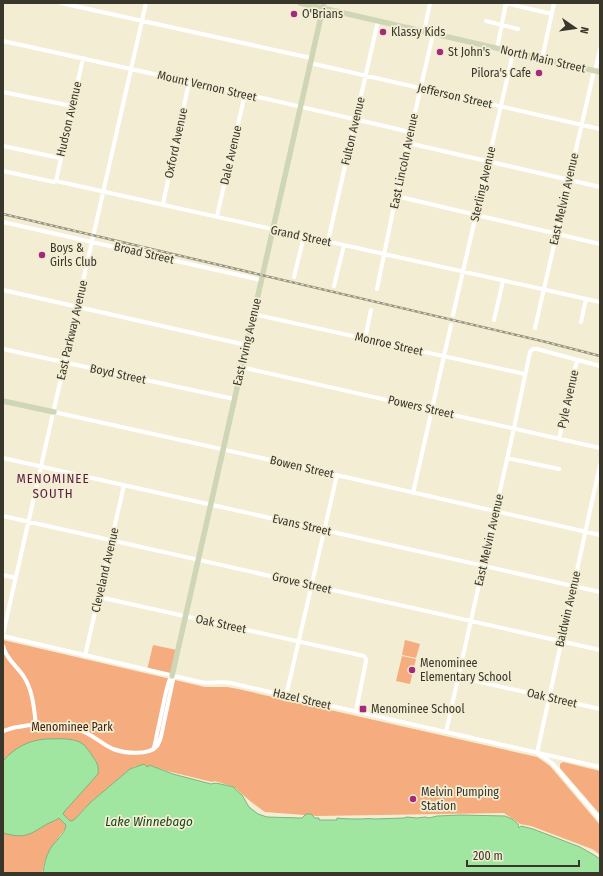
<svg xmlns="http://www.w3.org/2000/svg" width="603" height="876" viewBox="0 0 603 876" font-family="'Fira Sans Condensed',sans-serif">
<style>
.green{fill:#f5ac7e}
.water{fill:#a0e6a0;stroke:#81b27d}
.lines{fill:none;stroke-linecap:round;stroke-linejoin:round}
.street{stroke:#fff;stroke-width:4}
.secondary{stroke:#ced6b6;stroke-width:5.5}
.rail-casing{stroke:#989481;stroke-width:2.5}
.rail{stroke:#f3eed3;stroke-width:1;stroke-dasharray:3;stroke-linecap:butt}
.poi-dot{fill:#a4297d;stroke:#f3eed3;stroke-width:1.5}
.labels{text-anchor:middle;stroke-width:3.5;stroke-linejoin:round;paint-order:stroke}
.poi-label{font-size:12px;fill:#39372c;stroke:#f3eed3;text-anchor:start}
.street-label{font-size:12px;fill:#39372c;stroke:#f3eed3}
.park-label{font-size:12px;fill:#43220c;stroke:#f3eed3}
.neighbourhood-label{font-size:13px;letter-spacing:1px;fill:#561b41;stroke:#f3eed3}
.water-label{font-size:13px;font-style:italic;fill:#154519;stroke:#f3eed3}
</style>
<rect width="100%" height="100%" fill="#f3eed3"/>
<path class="green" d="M3,640L205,687H227L238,689L537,757L543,761L550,766L600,825V856L598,853L592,849L531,826L520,824L504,813L317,816L265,812L250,801L234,787L215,781L212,782L167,771L149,765L148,767L136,766L130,769L91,802L74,820C68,823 49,850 46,858C44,863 43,868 42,873H3Z
M405,640L420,644L416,658L402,655Z
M153,645L177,650L172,676L147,670Z
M402,656L416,659L410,684L396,681Z
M563,762L600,771V813L598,812L560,768V764Z"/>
<path class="water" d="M46,739C57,739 73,737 83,744C87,748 90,752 93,757C97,762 99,767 98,774L64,812L63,814L70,821L74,820L91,802L130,769L144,764L146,766L148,767L149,765L173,774L211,784L216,783L234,787L235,789L242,795L249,807L258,814L267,817L300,818H302L306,814H311L315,818H319V820H337V818C345,819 353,819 361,819C365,819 369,818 374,819L404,818L407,817L417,818L425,817L429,818L437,816L460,815L505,816L512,819L518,824L519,828L521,826L533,829L580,847L594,855L600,859V873H43C44,865 46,856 50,849C55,841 65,834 66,825L59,818C55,821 51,822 47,824C29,835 25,839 3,833V761C14,748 29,740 46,739Z"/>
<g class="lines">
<path class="street" d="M61,3L311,58
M505,3L552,14
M486,21L518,29
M424,32L430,3
M3,41L245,94L410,132
M497,49L506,3
M542,59L554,3
M310,63L600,129
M595,71L600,49
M3,92L72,106
M408,143L600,187
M3,146L60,158
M3,171L54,182L56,181L600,302
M56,181L83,58
M396,196L600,244
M163,204L189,82
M217,216L245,94
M3,222L261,280
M328,241L378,21
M294,277L304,236
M334,286L344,245
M377,289L396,196L433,34
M3,290L246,345
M253,314L525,374
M453,315L513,53
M494,320L503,281
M581,322L586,299
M535,328L594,71
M365,339L371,310
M3,349L234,399
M241,367L600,448
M54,412L275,461L600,535
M559,439L577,360
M3,458L600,592
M507,458L559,469
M600,465L537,753L544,757L553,764L600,819
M413,493L451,325
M3,516L600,650
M3,575L16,578
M99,597L364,656L366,659V661L356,711
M3,634L146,3
M3,636L200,682C210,684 221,681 231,683L600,767
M3,646C6,659 17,666 24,677C33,691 34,709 36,725
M85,656L124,485
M458,677L600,709
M286,696L337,475
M3,731C8,730 13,727 18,727C36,723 57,725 76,729C90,732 100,743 113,749C124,753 149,756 157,746C162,739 162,730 164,722C167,708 170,694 173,680L172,676
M446,732L514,428L530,352L533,349H537L600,366
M154,748L166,692L169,681L172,676"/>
<path class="secondary" d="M300,3L600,72
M3,401L54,412
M172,676L324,3"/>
<defs>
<path id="rail" d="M3,214L546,342L600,356"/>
</defs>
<use href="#rail" class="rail-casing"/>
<use href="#rail" class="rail"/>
</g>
<g class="poi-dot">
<circle cx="294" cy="14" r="4"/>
<circle cx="383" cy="32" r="4"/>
<circle cx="440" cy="52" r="4"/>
<circle cx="539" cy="73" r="4"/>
<circle cx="42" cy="255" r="4"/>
<circle cx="412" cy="670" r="4"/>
<rect x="359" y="705" width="8" height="8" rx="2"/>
<circle cx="413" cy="799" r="4"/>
</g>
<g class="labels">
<g class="poi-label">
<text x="302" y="18">O'Brians</text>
<text x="391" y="36">Klassy Kids</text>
<text x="448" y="56">St John's</text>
<text x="531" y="77" text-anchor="end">Pilora's Cafe</text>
<text x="50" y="252">Boys &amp;<tspan x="50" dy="14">Girls Club</tspan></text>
<text x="420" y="667">Menominee<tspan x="420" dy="14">Elementary School</tspan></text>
<text x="371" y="713">Menominee School</text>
<text x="421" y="796">Melvin Pumping<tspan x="421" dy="14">Station</tspan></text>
</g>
<g class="street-label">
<text transform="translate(543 59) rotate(13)" y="4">North Main Street</text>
<text transform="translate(207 86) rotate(13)" y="4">Mount Vernon Street</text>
<text transform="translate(455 96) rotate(13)" y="4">Jefferson Street</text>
<text transform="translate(69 119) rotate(-77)" y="4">Hudson Avenue</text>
<text transform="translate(353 131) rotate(-77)" y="4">Fulton Avenue</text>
<text transform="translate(176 143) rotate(-78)" y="4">Oxford Avenue</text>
<text transform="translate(231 155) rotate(-77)" y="4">Dale Avenue</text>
<text transform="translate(404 161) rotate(-78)" y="4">East Lincoln Avenue</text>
<text transform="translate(483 184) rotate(-77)" y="4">Sterling Avenue</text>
<text transform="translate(564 199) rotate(-77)" y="4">East Melvin Avenue</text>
<text transform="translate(301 236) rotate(12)" y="4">Grand Street</text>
<text transform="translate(144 253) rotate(13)" y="4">Broad Street</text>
<text transform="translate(72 330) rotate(-77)" y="4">East Parkway Avenue</text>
<text transform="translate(247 342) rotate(-77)" y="4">East Irving Avenue</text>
<text transform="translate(389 344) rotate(13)" y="4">Monroe Street</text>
<text transform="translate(118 374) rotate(12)" y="4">Boyd Street</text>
<text transform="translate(568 399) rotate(-77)" y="4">Pyle Avenue</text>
<text transform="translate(421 407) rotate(13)" y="4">Powers Street</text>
<text transform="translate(302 467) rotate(13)" y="4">Bowen Street</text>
<text transform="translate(302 525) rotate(13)" y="4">Evans Street</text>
<text transform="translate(489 540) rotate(-77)" y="4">East Melvin Avenue</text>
<text transform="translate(105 570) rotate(-77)" y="4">Cleveland Avenue</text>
<text transform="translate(302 583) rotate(13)" y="4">Grove Street</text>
<text transform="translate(568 609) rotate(-77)" y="4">Baldwin Avenue</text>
<text transform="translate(221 624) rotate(12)" y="4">Oak Street</text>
<text transform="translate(552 698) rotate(13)" y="4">Oak Street</text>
<text transform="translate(302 699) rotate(13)" y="4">Hazel Street</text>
</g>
<g class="park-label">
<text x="72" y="731">Menominee Park</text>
</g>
<g class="neighbourhood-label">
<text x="53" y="483">MENOMINEE<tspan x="53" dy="15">SOUTH</tspan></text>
</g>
<g class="water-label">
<text x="149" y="826">Lake Winnebago</text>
</g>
</g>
<rect width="603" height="876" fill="none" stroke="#39372c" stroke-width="8"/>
<g transform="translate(575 28) rotate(103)" stroke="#f3eed3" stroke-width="3" paint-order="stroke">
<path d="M0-3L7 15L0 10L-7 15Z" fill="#39372c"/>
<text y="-6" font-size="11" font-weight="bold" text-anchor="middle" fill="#39372c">N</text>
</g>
<path d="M467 860v6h112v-6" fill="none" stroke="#39372c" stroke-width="2"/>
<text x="473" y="860" font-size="12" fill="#39372c" stroke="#f3eed3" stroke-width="3" paint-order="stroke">200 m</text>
</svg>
